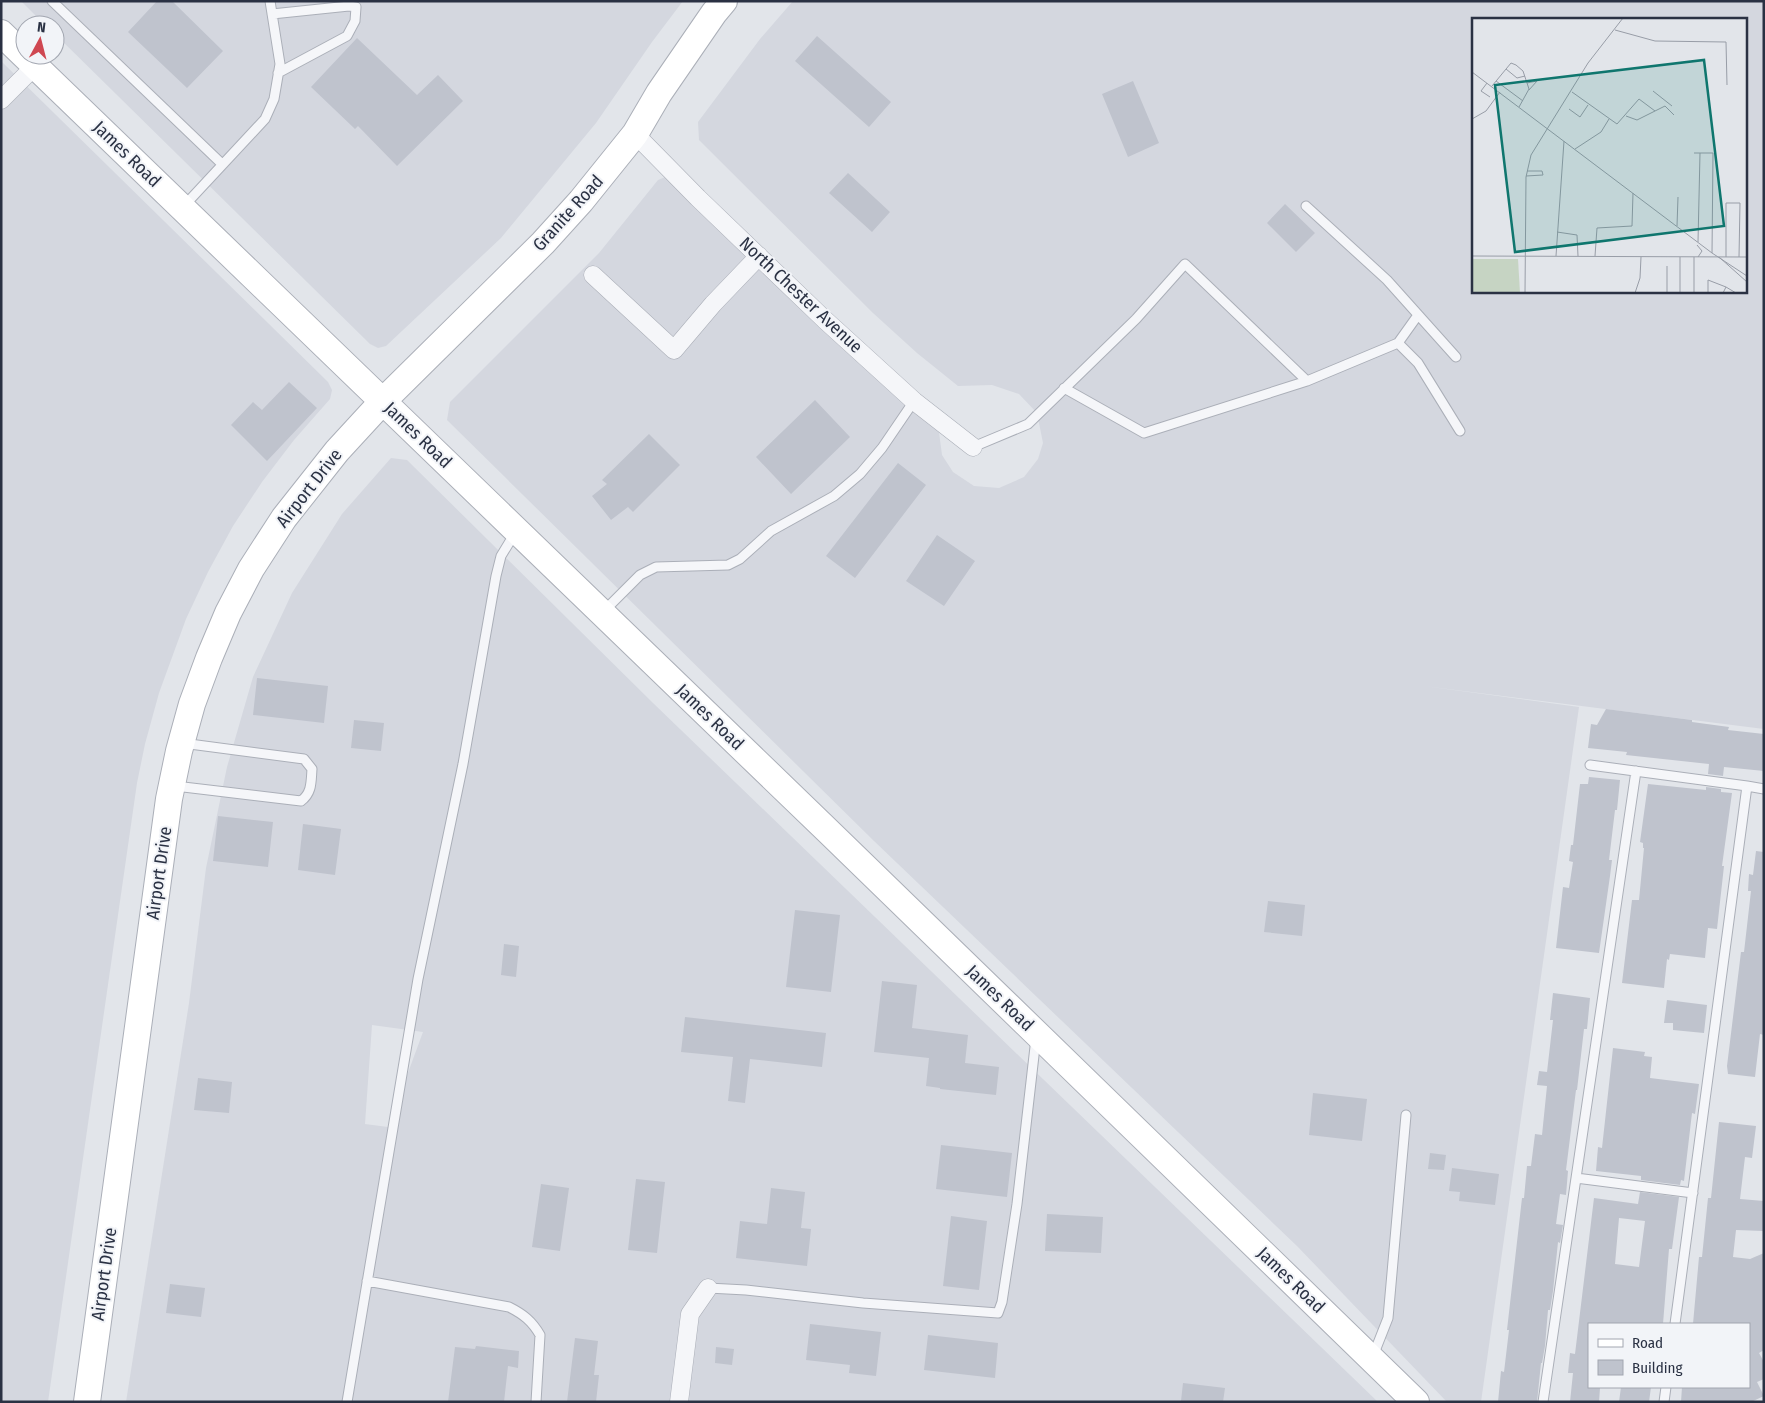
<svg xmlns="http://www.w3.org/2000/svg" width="1765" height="1403" viewBox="0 0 1765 1403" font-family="'Fira Sans Condensed',sans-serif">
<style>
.built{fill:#d4d7df;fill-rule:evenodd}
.building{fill:#bfc3cd;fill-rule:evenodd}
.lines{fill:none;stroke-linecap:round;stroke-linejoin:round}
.lane-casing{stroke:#abafb8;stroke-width:11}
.street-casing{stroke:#abafb8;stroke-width:19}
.secondary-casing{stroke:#abafb8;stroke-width:28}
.lane{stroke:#f5f6f9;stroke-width:9}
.street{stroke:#f5f6f9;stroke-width:18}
.secondary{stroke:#fff;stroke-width:26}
.labels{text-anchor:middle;stroke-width:4;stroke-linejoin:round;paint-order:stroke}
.street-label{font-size:18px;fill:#2a3143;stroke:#f2f4f8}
.inset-road{fill:none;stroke:#989da7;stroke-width:1}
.view{fill:#0f766e;fill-opacity:0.15;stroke:#0f766e;stroke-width:2.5}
.inset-edge{fill:none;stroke:#2a3143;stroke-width:2.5}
</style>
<rect width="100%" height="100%" fill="#e2e5ea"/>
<path class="built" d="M21,1H683L652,42L596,123L501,238L386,346L378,348L370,344L55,34V25H45Z
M793,1H1764V729L1424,686L1579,707L1481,1402H1447L1297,1246L874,841L447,420L450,402L599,253L658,180L670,175L938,425L942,455L953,472L974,486L999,488L1024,477L1038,459L1043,443L1037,413L1019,394L992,385L958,386L917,353L873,313L699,140L698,122L760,39ZM1474,19H1746V291H1474Z
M1,61L328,382L332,390L330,399L294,440L262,482L233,526L208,572L186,619L159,693L145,744L137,783L48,1402H1Z
M391,458L407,460L653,703L1378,1402H126L189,1003L206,868L227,767L253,677L292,593L342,514ZM372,1025L423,1032L388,1127L365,1124Z"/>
<path class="building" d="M157,1H172L223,51L187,88L128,32Z
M817,36L891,102L869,127L795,61Z
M357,38L417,95L438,75L463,101L397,166L358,126L355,129L311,87Z
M1133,81L1159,143L1128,157L1102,94Z
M848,173L890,212L872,232L829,193Z
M1285,204L1315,233L1296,252L1267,223Z
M289,382L317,408L267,461L231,425L253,402L262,410Z
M815,400L850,437L791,494L756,457Z
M649,434L680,465L633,512L628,507L611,520L592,496L607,484L602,480Z
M898,463L926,485L855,578L826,556Z
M937,535L975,561L944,606L906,581Z
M257,678L328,686L324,723L253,715Z
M1606,709L1692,720V722L1729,727L1728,730L1764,734V771L1724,767L1723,776L1708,774L1709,764L1626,755L1627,752L1588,748L1591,724L1597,725Z
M354,720L384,723L381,751L351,748Z
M1589,777L1620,780L1617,810H1615L1609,860H1612L1610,876L1599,953L1556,948L1563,887L1569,888L1573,862L1569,861L1571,845H1573L1580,784H1588Z
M1648,784L1706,790V787L1721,789V792L1732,793L1722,866H1724L1717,929L1708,928L1705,958L1670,954L1669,960L1667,959L1664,988L1622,983L1632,900H1639L1644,848H1643V843L1640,842Z
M218,816L273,822L268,867L213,861Z
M303,824L341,829L335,875L298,870Z
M1756,851L1764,852V1035L1760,1034L1755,1077L1728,1074L1727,1066L1741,952H1744L1751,891H1748L1749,874L1753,875Z
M1268,901L1305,905L1302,936L1264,932Z
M795,910L840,915L831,992L786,987Z
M504,944L519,946L516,977L501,975Z
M882,981L917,985L912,1028L968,1035L965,1063L999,1067L996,1095L940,1089V1088L926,1086L929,1058L874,1052Z
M1553,993L1590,998L1587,1029H1584L1577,1090H1576L1566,1170L1568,1171L1566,1195L1560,1194L1556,1224L1563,1225L1560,1243L1558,1242L1553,1291L1550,1310H1548L1545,1346L1542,1363H1541L1537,1402H1498L1501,1371L1504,1372L1509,1330H1507L1522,1198H1524L1527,1166H1531L1535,1134L1542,1135L1547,1086L1537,1085L1539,1071L1547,1072L1553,1020H1550Z
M1667,1000L1707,1005L1704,1033L1673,1030V1023H1664Z
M685,1017L826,1033L822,1067L750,1059L745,1103L728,1101L733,1057L681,1052Z
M1613,1048L1645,1052L1644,1056L1652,1057L1650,1078L1699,1084L1695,1114L1692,1113L1684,1181L1681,1180L1680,1185L1641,1180V1176L1596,1171L1598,1147L1602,1148Z
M198,1078L232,1082L229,1113L194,1110Z
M1313,1093L1367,1099L1362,1141L1309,1135Z
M1719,1122L1756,1126L1752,1158L1745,1157L1740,1199L1764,1201V1231L1736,1230L1733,1257L1750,1259L1764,1253V1350L1759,1353L1764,1362V1379L1757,1382L1764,1396L1751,1402H1681L1682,1387H1749V1324H1693L1699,1257H1702L1708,1198H1711Z
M941,1145L1012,1153L1007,1197L936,1189Z
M1430,1153L1446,1155L1444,1170L1428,1169Z
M1452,1168L1499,1174L1495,1205L1459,1201L1460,1192L1449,1191Z
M636,1179L665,1182L657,1253L628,1250Z
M541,1184L569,1188L560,1251L532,1247Z
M771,1188L805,1192L801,1228L811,1229L807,1266L736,1258L740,1221L767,1224Z
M1640,1192L1679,1197L1672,1249H1669L1663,1324H1589V1387L1600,1388L1599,1402H1570L1573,1373H1568L1570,1353L1575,1354L1594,1198L1638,1204ZM1619,1218L1645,1221L1639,1267L1615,1264Z
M1047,1214L1103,1217L1101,1253L1045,1251Z
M951,1216L987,1221L979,1290L943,1286Z
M170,1284L205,1288L201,1317L166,1313Z
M810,1324L881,1332L876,1376L849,1373L850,1365L806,1360Z
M928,1335L998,1343L995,1378L924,1370Z
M575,1338L598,1341L594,1375H599L596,1402H567Z
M476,1346L519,1351L518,1368L508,1366L504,1402H448L455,1347L475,1349Z
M716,1347L734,1349L732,1365L715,1363Z
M1183,1383L1225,1388L1223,1402L1181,1401Z
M1621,1387H1651L1649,1402H1619Z"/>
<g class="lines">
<defs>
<path id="lane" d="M52,1L222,164
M272,14L349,6L356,7L355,21L347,36L278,73
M184,206L265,119L274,99L280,64L270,1
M1306,206L1387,280L1456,357
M1398,343L1418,315
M1064,388L1144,433L1307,381
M973,447L1028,424L1136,319L1185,264L1307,381L1398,343L1418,363L1460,431
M603,612L640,575L656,567L728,565L740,559L771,531L834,496L860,474L882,448L914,401
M1590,765L1747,786L1675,1324
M175,786L301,801C312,793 311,782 312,769L304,759L182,743
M1747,786L1764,789
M1576,1178L1693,1193
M367,1281L509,1307C523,1314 532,1321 540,1335L536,1402
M708,1288L746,1290L863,1303L998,1313L1002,1302L1017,1204L1036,1038
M1373,1356L1388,1318L1406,1115
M347,1402L418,979L463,764L496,576L501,556L515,533
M1543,1402L1636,771
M1664,1402L1666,1387"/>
<path id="street" d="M1,100L35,66
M635,134L698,198L825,320L914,401L973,447
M593,275L674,350L713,304L759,256
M679,1402L690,1314L708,1288"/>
<path id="secondary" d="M1,33L829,832L1416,1402
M87,1402L169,799L179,751L192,704L209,658L228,613L251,569L284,518L337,451L383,401L543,243L581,201L635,134L659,93L714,13L724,1"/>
</defs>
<use href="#lane" class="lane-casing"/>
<use href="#street" class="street-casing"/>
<use href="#secondary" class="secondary-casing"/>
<use href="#lane" class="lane"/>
<use href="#street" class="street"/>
<use href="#secondary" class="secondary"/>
</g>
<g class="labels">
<g class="street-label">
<text transform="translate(127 154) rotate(44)" y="6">James Road</text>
<text transform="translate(568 213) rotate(-48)" y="6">Granite Road</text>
<text transform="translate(801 295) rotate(43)" y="6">North Chester Avenue</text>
<text transform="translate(418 435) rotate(44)" y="6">James Road</text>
<text transform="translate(309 488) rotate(-52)" y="6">Airport Drive</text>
<text transform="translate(710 717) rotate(44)" y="6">James Road</text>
<text transform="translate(159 873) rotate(-82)" y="6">Airport Drive</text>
<text transform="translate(1000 998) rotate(44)" y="6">James Road</text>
<text transform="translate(104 1274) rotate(-82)" y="6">Airport Drive</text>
<text transform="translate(1291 1280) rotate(44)" y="6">James Road</text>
</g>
</g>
<g transform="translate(1472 18)">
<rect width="275" height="275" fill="#e2e5ea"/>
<path d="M0,241H46L48,275H0Z" fill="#c6d4c3"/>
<path class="inset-road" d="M143,12L183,23L254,24L255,67M34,51L45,60L53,58M0,54L240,235L275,258M24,63L51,83M15,65L9,73L18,79M55,65L65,63L57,72M20,68L39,45L44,47L51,53L57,71L47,89M181,73L200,88M100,74L145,106L167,81L183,93L193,88L202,97M97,91L108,99L116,87M154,98L165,102L183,93M0,101L14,93L28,74M103,131L129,114L137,101M222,135H241L240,235M54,158L71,157L70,153H55M205,208L206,179M85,214L105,217L106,238M226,224L228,135M225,227L230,233L226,239M0,238L275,239M84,238L92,123M123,238L125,210L160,208L161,175M247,239L275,264M254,239V185H268L267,239M53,275L54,159L59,137L116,45L151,0M163,275L168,260L169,239M195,275V248M208,275V239M222,275V239M236,275V262L254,269M251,275L254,269L264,275"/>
<path class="view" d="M232,42L252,208L43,234L23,67Z"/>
<rect width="275" height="275" class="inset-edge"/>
</g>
<rect width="1765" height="1403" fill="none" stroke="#2a3143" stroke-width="5"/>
<rect x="1588" y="1323" width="162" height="65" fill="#f2f4f8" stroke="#a2a6b0"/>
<rect x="1598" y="1339" width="25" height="8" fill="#ffffff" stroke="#a2a6b0"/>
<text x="1632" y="1348" font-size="15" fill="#2a3143">Road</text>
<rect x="1598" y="1360" width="25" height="15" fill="#bfc3cd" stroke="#a2a6b0"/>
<text x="1632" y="1373" font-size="15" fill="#2a3143">Building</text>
<g transform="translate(40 40) rotate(7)"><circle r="24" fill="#f2f4f8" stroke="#a2a6b0"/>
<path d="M0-4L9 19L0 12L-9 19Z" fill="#cf4751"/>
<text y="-8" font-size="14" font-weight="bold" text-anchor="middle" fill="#2a3143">N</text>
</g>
</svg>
